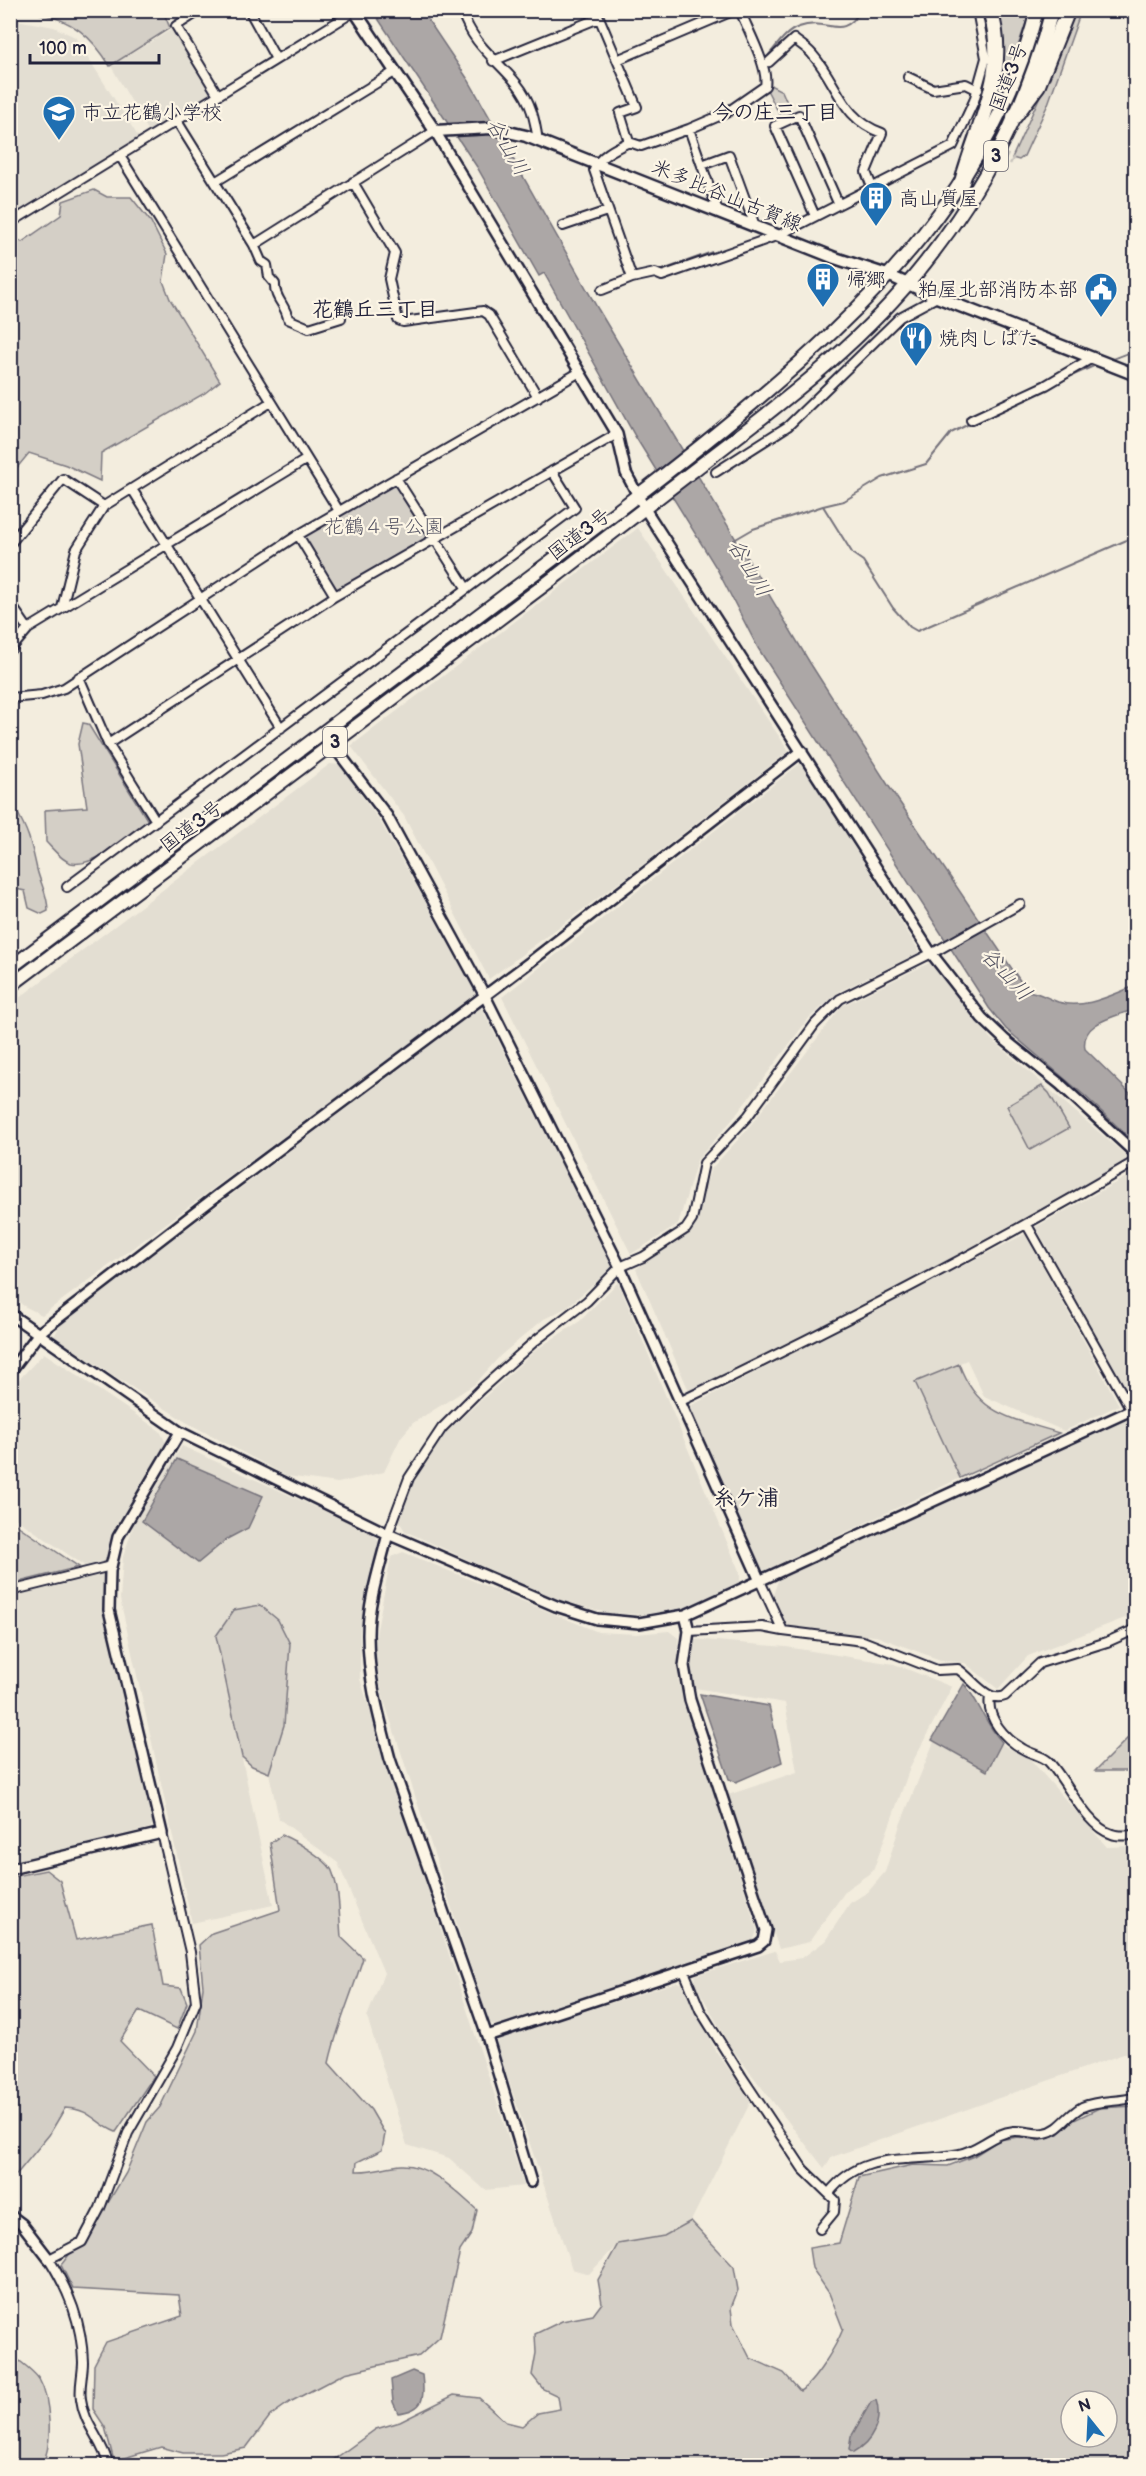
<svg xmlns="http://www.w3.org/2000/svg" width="1146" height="2476" viewBox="0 0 1146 2476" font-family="'Balsamiq Sans','Klee One',sans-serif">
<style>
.built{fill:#e3ded2}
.green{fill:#d4cfc6;stroke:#7b7880;stroke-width:1.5;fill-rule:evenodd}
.water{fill:#aca7a6;stroke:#75727b;stroke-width:1.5}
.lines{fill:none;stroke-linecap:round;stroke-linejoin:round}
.stream{stroke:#75727b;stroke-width:2}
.minor-tunnel{stroke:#c9c4bd;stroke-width:8;stroke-dasharray:8 4;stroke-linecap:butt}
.minor-casing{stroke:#22223b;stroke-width:12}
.tertiary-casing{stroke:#22223b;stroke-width:14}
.secondary-casing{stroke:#22223b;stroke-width:15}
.trunk-casing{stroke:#22223b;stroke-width:16}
.motorway-casing{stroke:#22223b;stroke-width:18}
.minor{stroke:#fcf5e5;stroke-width:8}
.tertiary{stroke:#fcf5e5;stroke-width:9}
.secondary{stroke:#fcf5e5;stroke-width:10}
.trunk{stroke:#fcf5e5;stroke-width:12}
.motorway{stroke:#fcf5e5;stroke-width:14}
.labels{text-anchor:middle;stroke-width:4.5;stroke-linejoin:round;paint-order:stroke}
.shield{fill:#fcf5e5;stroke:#63616e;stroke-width:1.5}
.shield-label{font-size:18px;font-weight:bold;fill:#22223b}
.street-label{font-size:20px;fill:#22223b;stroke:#fcf5e5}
.poi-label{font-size:20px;fill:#22223b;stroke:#fcf5e5;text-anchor:start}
.park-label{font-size:20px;fill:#575665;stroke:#fcf5e5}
.neighbourhood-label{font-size:21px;font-weight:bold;fill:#22223b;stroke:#fcf5e5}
.water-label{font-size:21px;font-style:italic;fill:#525160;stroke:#fcf5e5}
.quarter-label{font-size:22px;font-weight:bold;fill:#22223b;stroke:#fcf5e5}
</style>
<rect width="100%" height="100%" fill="#f3edde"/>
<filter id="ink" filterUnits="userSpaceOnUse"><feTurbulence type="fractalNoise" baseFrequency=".0167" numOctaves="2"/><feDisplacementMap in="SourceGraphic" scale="12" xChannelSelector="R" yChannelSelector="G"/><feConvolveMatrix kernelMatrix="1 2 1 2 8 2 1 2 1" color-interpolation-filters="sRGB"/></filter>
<g filter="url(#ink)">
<path class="built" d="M11,19L54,27L75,37L139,138L11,218Z
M174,28L211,95L152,131L148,130L111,66Z
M638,528L789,751L628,876L489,979L404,816L351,746Z
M801,763L920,952L840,991L809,1018L733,1119L697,1160L678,1225L631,1254L502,997Z
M330,764L340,765L381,823L474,989V996L42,1315L24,1306L10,1295L11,1004Z
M931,962L990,1038L1130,1159L879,1298L689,1391L636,1269L689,1232L711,1169L746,1131L842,1006Z
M481,1007L613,1267L566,1308L544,1319L501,1355L475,1384L413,1423L401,1437L384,1472L338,1483L287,1476L186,1422L54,1337L60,1324Z
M1135,1172L1136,1398L1131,1400L1036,1227Z
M1025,1234L1119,1405L1064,1431L984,1396L967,1360L915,1382L960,1478L766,1570L755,1567L690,1410L692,1405Z
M618,1282L740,1573V1584L686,1607L654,1615L606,1613L550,1597L405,1531L399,1521L410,1488L441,1437L537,1349L580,1321Z
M44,1353L160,1431L166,1443L112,1532L105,1561L85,1566L15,1518L11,1519V1388Z
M1124,1420L1130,1422L1135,1433V1614L1028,1656L998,1689L965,1663L943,1661L876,1636L789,1629L773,1595L779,1578Z
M182,1446L374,1534L379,1542L366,1589L360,1631V1679L524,2186L485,2190L449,2158L407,2145L367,2017L384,1973L338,1863L279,1819L269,1773L284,1725L216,1636L273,1905L192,1923L120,1599L123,1557L134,1524Z
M403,1552L598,1632L636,1634L669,1631L678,1638V1680L757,1930L753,1942L498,2026L489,2023L382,1694L374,1645L391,1557Z
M104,1573L103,1610L153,1824L150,1828L11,1863V1597Z
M693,1639L786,1647L894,1664L952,1687L911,1765L873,1871L847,1889L809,1942L779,1949L728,1795L797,1772L785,1703L695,1688L690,1661Z
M962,1690L986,1729L1006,1747L1029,1758L1107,1847L1135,1846V2050L832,2157L824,2168L729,2045L694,1981L696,1975L775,1951L780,1961L802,1958L825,1941L850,1903L868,1892L885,1872L900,1825L933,1744Z
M677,1982L684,1985L716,2051L751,2101L691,2221L664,2236L618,2244L589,2274L572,2269L496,2043L501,2038Z"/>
<path class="green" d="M39,10L163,11L170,28L110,66C92,36 72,20 38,13Z
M993,11H1030L1015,55L998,94Z
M1072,11H1081L1048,104L1024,156L1019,160L1012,158L1040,96Z
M770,85L782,91L792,114L782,119L766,88Z
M94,190L107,197H131L151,222L167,254L163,281L170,299L220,381L205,393L101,453L100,481L66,465L29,453L11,475V236L22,242L61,215L63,201Z
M393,484L397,485L428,534L427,539L339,589H335L305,538L306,534Z
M83,723L88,724L148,821C130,835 95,868 71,863C61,860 53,849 46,842L45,810L87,807L78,744Z
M10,810H16C28,831 31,842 36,865C39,882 48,893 48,911L42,914L29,908L25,891L11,888Z
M1042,1086L1049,1093L1069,1128L1030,1150L1007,1106Z
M959,1364C978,1416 1012,1418 1059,1433L960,1478L915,1382Z
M14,1523L79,1567L11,1584V1524Z
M260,1605L278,1620L290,1644L284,1725L269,1773L252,1766L242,1757L216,1636L234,1610Z
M1131,1735L1135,1737V1771H1095Z
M282,1835C294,1840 327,1859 332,1871C340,1891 339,1915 341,1937L363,1958C352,1994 337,2026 329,2063L371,2110L385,2134L382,2150L357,2162L356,2171C373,2172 386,2166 402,2165C430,2164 458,2193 477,2210L472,2233L460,2251L440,2337L419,2356L345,2373L290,2402L270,2416L246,2448L221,2453H183L161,2447L114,2461L105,2427L93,2409L94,2365L106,2342L182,2316L179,2295L73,2289L61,2265L103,2211L126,2173L147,2122L160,2107L197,2031L203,1987L199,1945L212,1933L280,1910L270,1843Z
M46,1870L60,1881L76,1940L152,1925L163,1986L181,1988L187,2003L177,2029L139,2011L120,2041L154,2076L116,2132C94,2123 92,2109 65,2108L49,2135L11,2181V1877Z
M1135,2106V2465L325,2466L376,2429L400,2422L454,2395L479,2398L506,2422L522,2426L538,2413L560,2409L558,2396L543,2389L532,2375L536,2353L535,2334L562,2321L593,2315L602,2303L598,2280L618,2244L664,2236L691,2221L734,2267L738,2290L731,2308L733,2324L750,2358L784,2373L800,2391C815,2382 836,2346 843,2329L829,2293L812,2268L809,2248L839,2243L859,2177L913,2165L948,2166L974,2156L999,2140L1018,2137L1038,2140L1058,2134L1070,2122L1099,2108ZM1071,2401H1107V2437H1071Z
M11,2354C19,2361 33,2370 39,2379C51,2400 53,2445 42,2465H11Z"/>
<path class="water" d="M373,11H422L469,81L598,309L810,663L888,785L1027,991C1039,992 1047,998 1058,1002C1085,1010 1111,995 1135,986V1009C1115,1017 1080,1022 1085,1049L1135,1098V1143L1085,1096L1006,1029L989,1008L758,648L717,569L635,436L544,273L539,276L477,167Z
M177,1459L263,1496L248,1528L227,1539L198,1563L142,1521Z
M964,1684C980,1702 985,1725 1002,1742L987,1771L932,1740Z
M700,1694L769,1706L782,1762L736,1782L729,1779Z
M412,2371L422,2375C425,2399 424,2410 398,2413L393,2402L391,2380Z
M876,2400C883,2421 872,2443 853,2453L849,2450L851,2437L871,2402Z"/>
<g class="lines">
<path class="stream" d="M765,59C776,48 784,32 799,27C828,16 841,43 861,10
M877,180L948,144L972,95
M660,271L712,252
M1110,360L1136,350
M1058,382L1096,365
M823,506L844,501L882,478L926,464L951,433L971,423
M734,540L753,529L823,506L853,554L863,561L893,608L910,627L917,631L1136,536"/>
<path class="minor-tunnel" d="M979,143L1013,161"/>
<defs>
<path id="minor" d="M201,10L176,26L218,95
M249,10L276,59
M461,10C475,48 494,56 517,84C531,101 535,120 538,141
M596,10L617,60
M740,10C747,29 769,67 765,86L726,113L689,129L641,146L629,142C616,148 599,156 594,170L632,278L655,273L662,276L779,235L953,146L974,101L986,58L977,10
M493,61L599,18
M769,62L794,39C800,44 807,48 812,54C839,84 840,118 882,133L866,172L872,187
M908,77L933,89L966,84L978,90
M177,121L254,245L261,261L267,265L269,277L275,284C274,298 286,305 288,319L309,328L341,318
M689,129L718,211
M629,142L620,113L637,107L617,60L735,10
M120,156L339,511
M702,165L729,155L755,226
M215,182L396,71
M353,182L395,253L389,279L398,320L403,322L483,311L489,315L538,397
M815,216L775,126L799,115L838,203
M10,223L355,11
M563,226L607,211
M254,245L435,131
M602,290L632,278
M971,420L1046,385L1092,358
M716,472L788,426L900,317L937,297
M396,478L467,589
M132,489L281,728
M298,535L335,596
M10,544L63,479L104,506
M10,603L28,629
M62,608L76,550L104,506L271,402
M10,650L28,629L307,459
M79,677L108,744L156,821
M10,698L42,695L64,688L298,535L580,372
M108,744L335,596L617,434
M67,887L575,508L552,471
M1027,1225L1136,1418
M679,1402C834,1328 987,1249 1136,1161
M388,1534L409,1478L442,1428L480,1390L535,1341L587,1301L620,1267L643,1257L686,1229L692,1220L704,1163L748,1116L815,1024L840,999L938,950L1020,904
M760,1581L783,1631L863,1641L937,1670L958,1669C973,1679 987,1703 1005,1696L1040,1663L1107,1642L1136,1629
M10,1591L111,1566
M689,1631L762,1627L783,1631
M990,1697C986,1718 1005,1739 1023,1749C1031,1754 1041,1755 1048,1761C1067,1780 1085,1826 1112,1834C1119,1837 1128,1835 1136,1835
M684,1971L700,2010L742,2077L803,2169L835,2200L834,2212L820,2229
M829,2193C864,2148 911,2164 959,2154C979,2150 993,2133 1014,2131C1024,2130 1035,2135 1045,2133C1061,2130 1068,2114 1082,2107C1100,2099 1117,2103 1136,2097
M109,2466C102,2439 84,2425 81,2399C79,2387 83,2374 83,2362C82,2323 69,2291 49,2259L82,2242L100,2208L128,2133L177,2048L196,2002L190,1952L162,1833"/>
<path id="tertiary" d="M435,131L617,434L626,473L645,509L931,953L982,1018L1005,1040L1060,1084L1136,1154
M332,744L387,816L485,996L620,1267L760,1581
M10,1314L180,1432L388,1534L556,1606L597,1619L639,1623L685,1615L1136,1408
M10,1372L39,1333L218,1195L530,962L802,751
M388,1534C380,1566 368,1601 368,1635C368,1678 379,1717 390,1759L487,2036L531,2182
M10,1869L162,1833L109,1610L110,1571L118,1537L180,1432
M487,2036L758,1946L764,1941L766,1930L690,1700L684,1666L689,1631L685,1615
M10,2215L22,2224L49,2259"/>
<path id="secondary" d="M354,10L435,131L491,128L526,136L835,258L890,276L937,297L1136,375"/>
<path id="trunk" d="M10,968C161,855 312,741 463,627C554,558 647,491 735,418C870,306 993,186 1037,10
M10,986C193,848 376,711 559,574C611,534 663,494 715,454C790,397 867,337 925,263C984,189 1028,102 1052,10"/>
<path id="motorway" d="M1014,117L1038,85L1068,10
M962,182C978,123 1010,72 990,10"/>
</defs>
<use href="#minor" class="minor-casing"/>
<use href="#tertiary" class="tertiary-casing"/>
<use href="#secondary" class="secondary-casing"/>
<use href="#trunk" class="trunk-casing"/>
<use href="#motorway" class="motorway-casing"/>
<use href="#minor" class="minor"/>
<use href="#tertiary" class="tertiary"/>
<use href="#secondary" class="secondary"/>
<use href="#trunk" class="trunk"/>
<use href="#motorway" class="motorway"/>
</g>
</g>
<defs>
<symbol id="school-pin" viewBox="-11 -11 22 30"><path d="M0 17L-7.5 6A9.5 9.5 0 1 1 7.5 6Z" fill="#1f6fb2" stroke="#fcf5e5"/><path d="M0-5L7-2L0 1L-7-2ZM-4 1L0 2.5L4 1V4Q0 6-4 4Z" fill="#fff"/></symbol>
<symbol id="building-pin" viewBox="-11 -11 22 30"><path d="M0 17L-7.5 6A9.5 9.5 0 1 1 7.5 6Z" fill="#1f6fb2" stroke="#fcf5e5"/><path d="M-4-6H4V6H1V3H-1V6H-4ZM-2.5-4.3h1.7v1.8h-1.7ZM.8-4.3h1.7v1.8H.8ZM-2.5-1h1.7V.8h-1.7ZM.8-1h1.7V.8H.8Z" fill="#fff"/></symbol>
<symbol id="civic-pin" viewBox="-11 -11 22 30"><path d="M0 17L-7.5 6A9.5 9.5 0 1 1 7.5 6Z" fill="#1f6fb2" stroke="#fcf5e5"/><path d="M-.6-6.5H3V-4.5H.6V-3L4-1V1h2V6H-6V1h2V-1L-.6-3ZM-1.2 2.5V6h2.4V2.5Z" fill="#fff"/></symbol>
<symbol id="restaurant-pin" viewBox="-11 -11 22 30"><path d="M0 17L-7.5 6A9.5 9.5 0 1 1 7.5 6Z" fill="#1f6fb2" stroke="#fcf5e5"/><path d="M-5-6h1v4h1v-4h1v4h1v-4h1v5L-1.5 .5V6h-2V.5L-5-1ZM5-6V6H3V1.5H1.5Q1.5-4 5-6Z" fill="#fff"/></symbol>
</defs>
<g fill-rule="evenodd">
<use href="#school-pin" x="40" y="93" width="38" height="52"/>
<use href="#building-pin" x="857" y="179" width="38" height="52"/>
<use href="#building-pin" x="804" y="260" width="38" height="52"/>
<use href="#civic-pin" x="1082" y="270" width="38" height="52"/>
<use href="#restaurant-pin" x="897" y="319" width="38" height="52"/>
</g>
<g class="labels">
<g class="shield">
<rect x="984" y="141" width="24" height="30" rx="4.5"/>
<rect x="323" y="727" width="24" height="30" rx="4.5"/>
</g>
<g class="shield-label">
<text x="996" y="162">3</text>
<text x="335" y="748">3</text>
</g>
<g class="street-label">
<text transform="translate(1008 77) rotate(-69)" y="7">国道3号</text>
<text transform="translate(727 195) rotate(22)" y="7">米多比谷山古賀線</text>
<text transform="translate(579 534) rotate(-37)" y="7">国道3号</text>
<text transform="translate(191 826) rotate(-37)" y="7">国道3号</text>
</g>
<g class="poi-label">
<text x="82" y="119">市立花鶴小学校</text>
<text x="899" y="205">高山質屋</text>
<text x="846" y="286">帰郷</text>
<text x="1078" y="296" text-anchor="end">粕屋北部消防本部</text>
<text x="939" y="345">焼肉しばた</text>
</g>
<g class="park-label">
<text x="384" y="533">花鶴４号公園</text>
</g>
<g class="neighbourhood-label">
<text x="775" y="119">今の庄三丁目</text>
<text x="375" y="316">花鶴丘三丁目</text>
</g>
<g class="water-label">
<text transform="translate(508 147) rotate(60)" y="7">谷山川</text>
<text transform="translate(750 568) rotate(59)" y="7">谷山川</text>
<text transform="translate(1007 974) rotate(47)" y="7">谷山川</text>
</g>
<g class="quarter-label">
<text x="746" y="1505">糸ケ浦</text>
</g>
</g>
<rect width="1146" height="2476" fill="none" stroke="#fcf5e5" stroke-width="36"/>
<rect x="18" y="18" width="1110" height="2440" fill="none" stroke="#22223b" stroke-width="2" filter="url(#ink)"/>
<g transform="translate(1089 2419) rotate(342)"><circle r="28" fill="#fcf5e5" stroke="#a5a1a1" stroke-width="1.5"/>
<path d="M0-4.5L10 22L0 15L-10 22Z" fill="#1f6fb2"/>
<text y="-9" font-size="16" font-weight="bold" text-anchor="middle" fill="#22223b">N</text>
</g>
<path d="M30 54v9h129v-9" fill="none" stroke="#22223b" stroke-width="3"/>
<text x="39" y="54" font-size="18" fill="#22223b" stroke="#fcf5e5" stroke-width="4.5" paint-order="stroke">100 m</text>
</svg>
